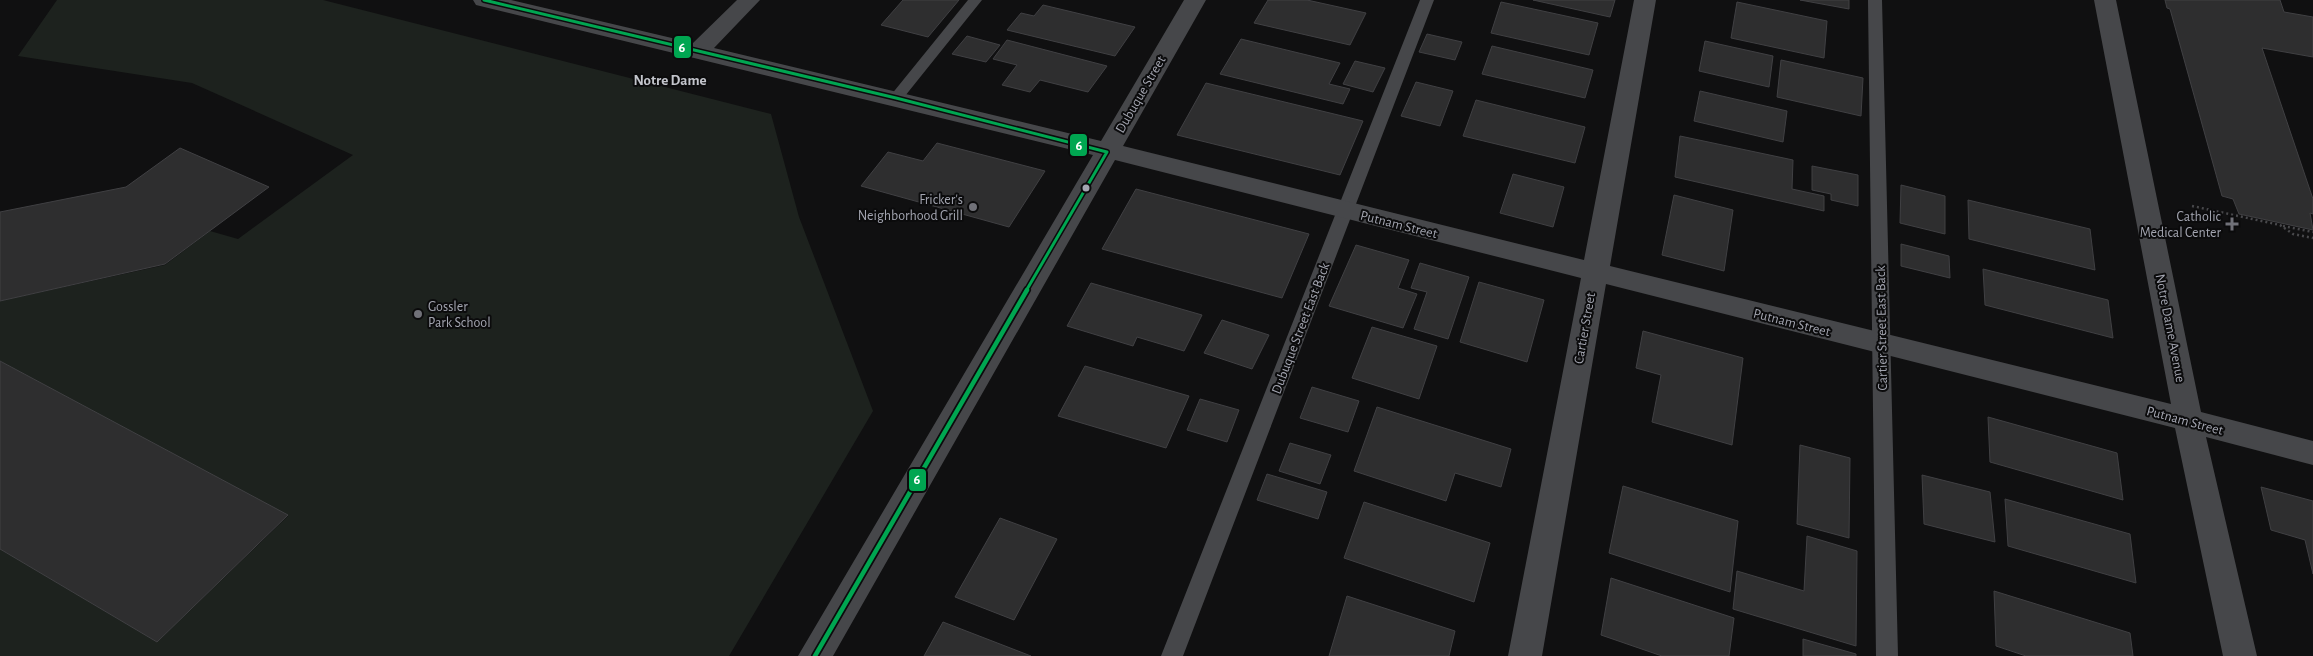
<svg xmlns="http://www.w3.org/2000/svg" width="2313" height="656" viewBox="0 0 2313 656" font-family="'Alegreya Sans',sans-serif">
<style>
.green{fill:#1d221e}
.building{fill:#2e2e2f;stroke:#404043}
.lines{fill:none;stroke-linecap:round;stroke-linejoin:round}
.path{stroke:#48484b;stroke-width:2.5;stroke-dasharray:2 3;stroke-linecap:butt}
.lane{fill:#46474a;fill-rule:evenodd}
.street{fill:#46474a;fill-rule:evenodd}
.bus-1-far1-casing{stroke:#0b0b0c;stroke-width:6}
.bus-1-casing{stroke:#0b0b0c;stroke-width:8}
.bus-1-far1{stroke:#00a651;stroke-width:3}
.bus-1{stroke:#00a651;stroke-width:4.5}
.bus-dot{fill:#a3a5b0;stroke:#0b0b0c;stroke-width:2}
.poi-dot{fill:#707178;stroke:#0b0b0c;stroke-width:2}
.labels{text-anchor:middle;stroke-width:4;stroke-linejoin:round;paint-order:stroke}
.street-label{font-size:14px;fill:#a3a5b0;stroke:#0b0b0c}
.poi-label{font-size:14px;fill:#a3a5b0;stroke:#0b0b0c;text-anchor:end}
.neighbourhood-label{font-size:15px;font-weight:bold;fill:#c3c5cc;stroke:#0b0b0c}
.line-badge{stroke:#0b0b0c;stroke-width:2}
.badge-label{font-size:14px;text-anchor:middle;font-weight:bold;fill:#fff}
</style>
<rect width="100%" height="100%" fill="#101011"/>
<path class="green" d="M57,0H323L771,114L799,217L873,411L729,656H0V549L157,642L288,516L0,361V301L165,265L210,231L238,239L353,155L192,83L18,56Z"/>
<path class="building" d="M903,0H959L928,37L881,25Z
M1268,0H1307L1366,13L1350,45L1254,23Z
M1533,0H1615L1610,17Z
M1800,0H1849V9Z
M2165,0H2280L2284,12L2313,17V57L2262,48L2313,199V214L2310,213L2313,230L2239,214L2233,199L2222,196L2170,9L2167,8Z
M1501,2L1598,23L1589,55L1491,33Z
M1737,2L1827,21L1824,58L1731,38Z
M1043,5L1135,27L1115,56L1007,30L1021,13L1034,16Z
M1427,34L1462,42L1455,60L1419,52Z
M967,36L1000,45L986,62L952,54Z
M1241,39L1340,63L1329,84L1350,89L1343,104L1220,74Z
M1007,40L1107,66L1088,92L1040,80L1030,92L1002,85L1017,65L993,59Z
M1705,41L1773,56L1769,87L1699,71Z
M1492,46L1593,70L1585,98L1482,74Z
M1781,60L1863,78L1861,116L1777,97Z
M1355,61L1385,68L1373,92L1343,84Z
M1416,82L1453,91L1440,126L1401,116Z
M1206,83L1363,121L1340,175L1177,135Z
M1700,91L1787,111L1783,142L1694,121Z
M1476,100L1585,127L1575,163L1463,136Z
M1680,136L1793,160L1792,189L1824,196V211L1675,177Z
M937,143L1045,171L1009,227L861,186L888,152L923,161Z
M180,148L269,187L165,264L0,301V212L126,187Z
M1812,166L1858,175V206L1831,200V194L1812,190Z
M1513,174L1564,187L1553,227L1500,213Z
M1901,185L1945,196V234L1900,223Z
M1136,189L1309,234L1282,298L1102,249Z
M1674,195L1733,210L1724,271L1662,255Z
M1968,200L2090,229L2095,270L1969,239Z
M1901,244L1949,256L1950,278L1901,266Z
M1356,245L1409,260L1398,288L1417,294L1403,328L1329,306Z
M1420,263L1469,277L1448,339L1414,329L1427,292L1411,288Z
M1983,269L2108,300L2113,338L1985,305Z
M1479,282L1544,300L1527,362L1460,342Z
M1091,283L1202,315L1184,351L1137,337L1133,346L1067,326Z
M1222,320L1269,335L1252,369L1204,353Z
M1372,327L1437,346L1419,399L1352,378Z
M1643,331L1743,358L1732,445L1652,422L1661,375L1636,368Z
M0,361L288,515L157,642L0,549Z
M1085,366L1189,396L1166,448L1058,416Z
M1312,387L1359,401L1348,432L1300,418Z
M1200,399L1239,410L1227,442L1187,430Z
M1377,407L1511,449L1501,487L1455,473L1446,501L1354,471Z
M1988,417L2117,453L2123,500L1990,462Z
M1290,443L1331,455L1320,484L1279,471Z
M1800,445L1850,458L1849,538L1797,524Z
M1267,474L1327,492L1318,519L1257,500Z
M1922,475L1990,492L1995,542L1924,524Z
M1623,486L1738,521L1730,592L1609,553Z
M2261,487L2313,501V574L2305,540L2271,530Z
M2005,499L2130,534L2136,583L2008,546Z
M1364,502L1490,543L1474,602L1344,558Z
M1000,518L1057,539L1014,620L955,597Z
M1807,536L1857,551L1856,646L1733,609L1737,571L1804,591Z
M1611,578L1734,618L1729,656H1662L1601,635Z
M1994,591L2130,633L2133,656H2026L1996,646Z
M1347,596L1455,631L1449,656H1329Z
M943,622L1031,656H924Z
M1803,639L1856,654V656H1803Z"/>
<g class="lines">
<path class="path" d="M2192,206L2280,225L2293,234L2313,238
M2283,226L2313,232"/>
<path class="lane" d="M968,0H982L901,101H891L889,98L891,95Z
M1420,0H1434L1183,656H1161Z
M1868,0H1882L1898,656H1876Z"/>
<path class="street" d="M473,0H511L693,43L737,0H760L714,48L1101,141L1184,0H1206L1123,146L1584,260L1634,0H1656L1610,266L2171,404L2094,0H2116L2201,412L2313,441V465L2206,437L2257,656H2223L2175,428L1606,284L1542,656H1508L1581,278L1115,160L833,656H798L1093,155L476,5Z"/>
<defs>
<path id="bus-1-far1" d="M484,0L896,98L1107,152L1026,291"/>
<path id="bus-1" d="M815,656L1027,290"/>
</defs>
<use href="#bus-1-far1" class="bus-1-far1-casing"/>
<use href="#bus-1" class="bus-1-casing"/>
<use href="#bus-1-far1" class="bus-1-far1"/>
<use href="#bus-1" class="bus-1"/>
</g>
<circle class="bus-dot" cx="1086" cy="188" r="4.5"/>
<g class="poi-dot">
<circle cx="973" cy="207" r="5"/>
<path d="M2229.5 216.5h5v5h5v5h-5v5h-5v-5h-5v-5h5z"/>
<circle cx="418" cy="314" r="5"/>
</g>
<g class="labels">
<g class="street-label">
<text transform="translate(1140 94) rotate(-60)" y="5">Dubuque Street</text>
<text transform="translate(1399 224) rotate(14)" y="5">Putnam Street</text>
<text transform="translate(1792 322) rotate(14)" y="5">Putnam Street</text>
<text transform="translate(1300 328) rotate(-69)" y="5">Dubuque Street East Back</text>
<text transform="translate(1584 328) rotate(-80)" y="5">Cartier Street</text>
<text transform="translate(1881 328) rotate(-91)" y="5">Cartier Street East Back</text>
<text transform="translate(2171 328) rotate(79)" y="5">Notre Dame Avenue</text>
<text transform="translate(2185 420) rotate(15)" y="5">Putnam Street</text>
</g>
<g class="poi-label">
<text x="963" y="204">Fricker's<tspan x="963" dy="16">Neighborhood Grill</tspan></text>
<text x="2221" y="221">Catholic<tspan x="2221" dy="16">Medical Center</tspan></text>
<text x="428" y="311" text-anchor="start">Gossler<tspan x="428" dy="16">Park School</tspan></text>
</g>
<g class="neighbourhood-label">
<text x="670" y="85">Notre Dame</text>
</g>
</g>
<g class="line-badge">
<rect x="673" y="35" width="19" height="24" rx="5" fill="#00a651"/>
<rect x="1069" y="133" width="19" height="24" rx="5" fill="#00a651"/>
<rect x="908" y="468" width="19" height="24" rx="5" fill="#00a651"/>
</g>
<g class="badge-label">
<text x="682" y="52">6</text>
<text x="1079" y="150">6</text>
<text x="917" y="484">6</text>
</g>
</svg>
